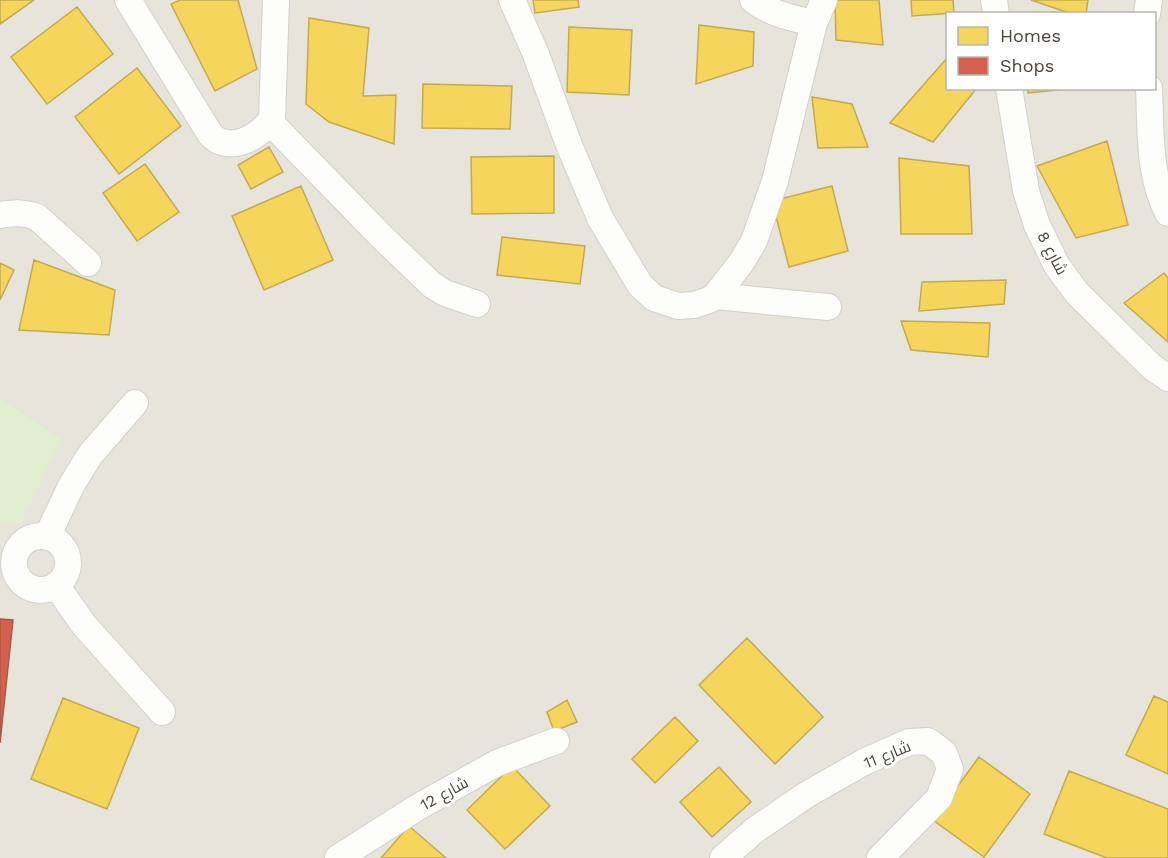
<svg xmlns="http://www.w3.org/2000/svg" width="1168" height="858" viewBox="0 0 1168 858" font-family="'Work Sans',Cairo,sans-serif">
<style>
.residential{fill:#e7e4dc;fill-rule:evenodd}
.green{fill:#e1eecf}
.homes{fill:#f6d55c;stroke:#c3aa52;stroke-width:1.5}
.shops{fill:#d6604d;stroke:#ac5847;stroke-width:1.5}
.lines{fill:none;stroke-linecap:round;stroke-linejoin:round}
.street-casing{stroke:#d2d0cb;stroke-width:28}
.street{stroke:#fdfdfc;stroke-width:26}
.labels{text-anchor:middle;stroke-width:6;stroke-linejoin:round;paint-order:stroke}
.street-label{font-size:16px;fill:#4b4439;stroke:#fff}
</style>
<rect width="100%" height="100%" fill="#f4f2ee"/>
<path class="residential" d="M0,0H1168V858H0ZM948,14H1154V88H948Z"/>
<path class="green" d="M0,399L62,439L21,523H0Z"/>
<path class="homes" d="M0,0H34L0,24Z
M180,0H238L257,69L215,91L171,4Z
M533,0H578L579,7L535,13Z
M835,0H879L883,45L836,40Z
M911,0H953L954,13L912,16Z
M1031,0H1088L1086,14H1072Z
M77,7L113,54L47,104L11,57Z
M309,18L369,28L363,96L396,95L394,144L329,122L306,104Z
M699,25L754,32L753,66L696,84Z
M569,27L632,30L629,95L567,92Z
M948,57V88H977L933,142L890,123Z
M137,68L181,126L119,174L75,117Z
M423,84L512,86L510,129L422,128Z
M1028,88H1078L1028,93Z
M812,97L852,104L868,147L818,148Z
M1107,141L1128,225L1076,238L1037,166Z
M269,147L283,172L251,189L238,165Z
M554,156V213L472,214L471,157Z
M899,158L969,166L972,234H901Z
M145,164L179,212L137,241L103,193Z
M301,186L333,260L264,290L232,216Z
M832,186L848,251L789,267L772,201Z
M502,237L585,246L580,284L497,275Z
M34,260L115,290L109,335L19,330Z
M0,263L14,270L0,300Z
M1164,273L1168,278V342L1124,303Z
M1006,280L1004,304L919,311L922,282Z
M901,321L990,323L988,357L911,350Z
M747,638L823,717L775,764L699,685Z
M1154,696L1168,702V774L1126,755Z
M63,698L139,728L107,809L31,779Z
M567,700L577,722L554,731L547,712Z
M675,717L698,741L655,783L632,759Z
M979,757L1030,794L984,857L933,820Z
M512,766L550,806L505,849L467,810Z
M719,767L751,802L712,837L680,802Z
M1069,771L1168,809V858H1107L1044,834Z
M409,826L446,858H381Z"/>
<path class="shops" d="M0,619L13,620L0,743Z"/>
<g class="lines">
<defs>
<path id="street" d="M128,0L210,134C228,155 261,137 272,118L276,0
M512,0L535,52L569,145L600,218L640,285L654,298L678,306L694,305L709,300L715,296L741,263L754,241L775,181L814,23L824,0
M753,0C771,14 791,18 814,23
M994,0L996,14
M1147,14L1149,0
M1009,88L1026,191L1037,225L1057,266L1077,293L1152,367L1168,378
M1149,88C1151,131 1148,174 1168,213
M270,122L381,236L432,285L445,293L477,304
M0,215C14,213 24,212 37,217L88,263
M715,296L828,307
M14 563a27 27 0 1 1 54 0a27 27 0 1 1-54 0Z
M47,537L71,486L90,455L135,403
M56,585L84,625L162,712
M338,858L418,807L497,763L556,741
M723,858L755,830L806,795L864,762L909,742L928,741L944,753L950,769L939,798L880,858"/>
</defs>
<use href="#street" class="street-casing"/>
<use href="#street" class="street"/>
</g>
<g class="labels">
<g class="street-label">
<text transform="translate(1053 253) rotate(62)" y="6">شارع 8</text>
<text transform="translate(887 754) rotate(-22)" y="6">شارع 11</text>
<text transform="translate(444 793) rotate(-29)" y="6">شارع 12</text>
</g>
</g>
<rect x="946" y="12" width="210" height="78" fill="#ffffff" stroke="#b7b4b0" stroke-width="1.5"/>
<rect x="958" y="27" width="30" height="18" fill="#f6d55c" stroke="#b7b4b0" stroke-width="1.5"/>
<text x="1000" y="42" font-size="18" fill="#4b4439">Homes</text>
<rect x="958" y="57" width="30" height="18" fill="#d6604d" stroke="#b7b4b0" stroke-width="1.5"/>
<text x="1000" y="72" font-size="18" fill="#4b4439">Shops</text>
</svg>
